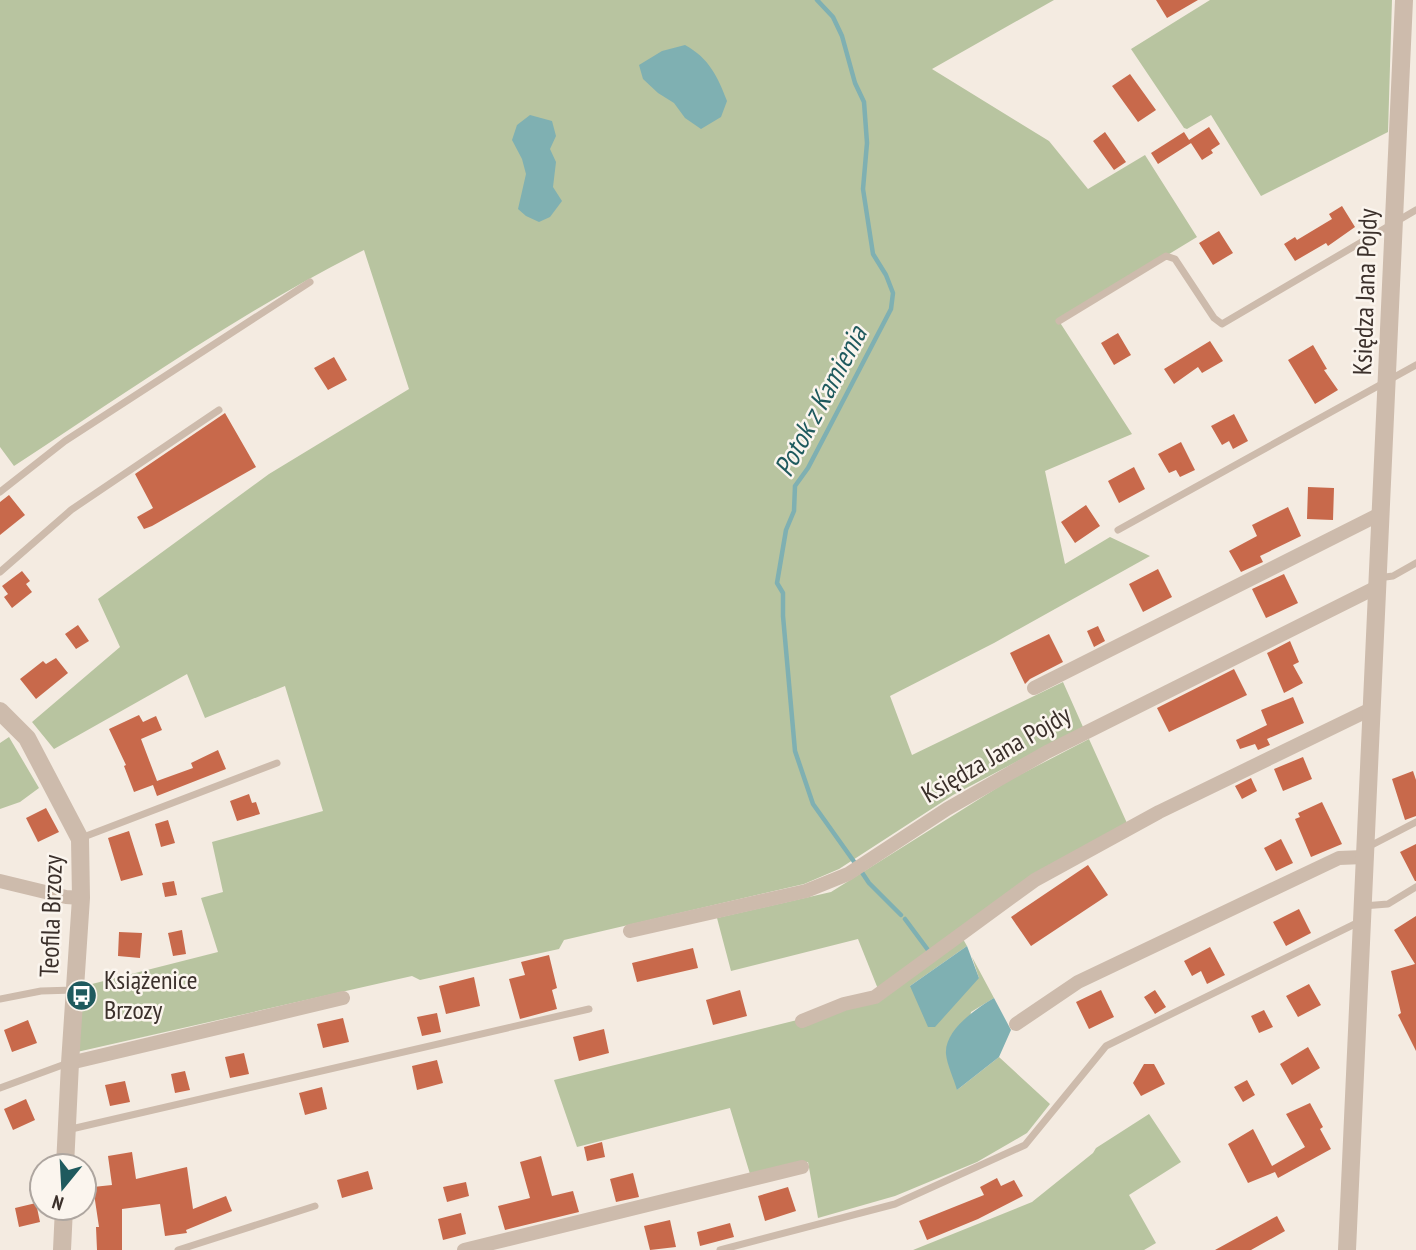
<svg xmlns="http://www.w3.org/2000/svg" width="1416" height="1250" viewBox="0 0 1416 1250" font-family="'PT Sans Narrow',sans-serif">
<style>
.green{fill:#b8c4a0}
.water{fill:#7fb0b2}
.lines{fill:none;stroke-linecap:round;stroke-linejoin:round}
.stream{stroke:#7fb0b2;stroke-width:4.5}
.building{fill:#c8694b}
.service{stroke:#cdbbac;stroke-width:7}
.minor{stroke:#cdbbac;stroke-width:14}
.tertiary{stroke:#cdbbac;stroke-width:18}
.labels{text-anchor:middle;stroke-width:5;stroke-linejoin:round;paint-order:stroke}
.street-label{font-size:26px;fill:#3b302b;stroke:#fbf5ee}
.poi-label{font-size:26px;fill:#3b302b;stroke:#fbf5ee;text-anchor:start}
.water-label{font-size:28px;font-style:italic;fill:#1f5a5e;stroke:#fbf5ee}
</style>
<rect width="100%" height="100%" fill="#f4ebe1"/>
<path class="green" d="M0,0H1054L932,69L1049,141L1088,189L1145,155L1197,237L1059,321L1132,434L1045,471L1065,564L1110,537L1150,556L994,643L890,696L912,755L1063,682L1083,727L953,795L839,869L804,884L564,940L559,949L420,980L412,976L77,1052L84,986L218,952L201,898L223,892L212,842L323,811L285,686L205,718L187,674L54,749L32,722L120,647L98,599L269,474L409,389L364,250C242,311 129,391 14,466L0,447Z
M1210,0H1392L1388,132L1261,196L1211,115L1187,129L1184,128L1131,49Z
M9,737L39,788L20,802L0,809V743Z
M1089,739L1131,832L1042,882L963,939L967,946L910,986L979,978L972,957L994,998L971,1012L957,1090L999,1057L1050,1104L1027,1133L977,1162L895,1196L818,1218L808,1162L750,1174L730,1108L577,1147L554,1080L882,999L858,939L731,971L717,918L831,892L1008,781Z
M1149,1114L1181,1162L1129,1195L1156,1243L1144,1250H913L1032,1202L1093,1153L1096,1148Z"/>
<path class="water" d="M685,45C709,58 718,77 727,101L721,117L701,129L685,118L674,103L658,93L643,79L639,65L662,51Z
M530,115L552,121L556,136L550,149L556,162L553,187L562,201L550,217L539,222L526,216L518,209L526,174L522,159L512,140L517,125Z
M967,946L979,978L935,1027H928L910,986Z
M994,998L1011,1030L999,1057L957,1090C954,1079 947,1065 946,1054C944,1030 977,1008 994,998Z"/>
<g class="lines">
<path class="stream" d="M817,0L833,17L842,36L855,83L864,102L867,143L863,189L873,254L886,275L893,293L891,309L808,468L795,486L794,511L786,530L777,583L783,593V616L795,751L813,804L855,863
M861,871L869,883L901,915
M905,919L928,950"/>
</g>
<path class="building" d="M1156,0H1198L1167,18Z
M1130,74L1156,110L1138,122L1112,86Z
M1209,127L1220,144L1211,150L1213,153L1202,160L1189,140Z
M1105,132L1126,162L1114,170L1093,141Z
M1184,132L1191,143L1158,164L1151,153Z
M1342,206L1355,227L1328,246L1326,243L1295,261L1284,244L1295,237L1297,240L1332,219L1329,214Z
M1219,231L1233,253L1213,265L1199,243Z
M1118,333L1131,355L1114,365L1101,343Z
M1210,341L1223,361L1202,373L1198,367L1174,384L1164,369Z
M1313,345L1327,369L1324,370L1338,390L1315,404L1288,360Z
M334,357L347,380L328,390L314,368Z
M225,413L256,467L152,526L144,529L137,517L153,508L135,474Z
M1234,414L1248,441L1233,449L1229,441L1222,445L1211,426Z
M1181,442L1195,470L1180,477L1176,470L1169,473L1158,454Z
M1134,467L1145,489L1119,503L1108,481Z
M1308,487L1334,488L1333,520L1307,519Z
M9,495L25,515L0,535V502Z
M1086,505L1100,526L1075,543L1061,522Z
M1288,507L1301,536L1260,556L1263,562L1241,572L1229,551L1257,536L1252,525Z
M1158,569L1172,597L1143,612L1129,584Z
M22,571L30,581L26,584L32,592L12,608L4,597L8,594L2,586Z
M1284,574L1298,603L1266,618L1252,589Z
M78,625L89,641L76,649L65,634Z
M1098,626L1105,641L1094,647L1087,631Z
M1049,634L1063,662L1030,679L1025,684L1010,653Z
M1290,641L1299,662L1293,665L1303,683L1284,693L1267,653Z
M56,658L68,673L36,699L20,679L43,661L46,664Z
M1234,669L1247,695L1169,732L1157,708Z
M1293,697L1304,723L1267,739L1270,745L1258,750L1255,744L1240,749L1236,740L1267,725L1261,710Z
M139,715L143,722L156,716L162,730L141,739L157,781L193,768L191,763L218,750L226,769L157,796L153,785L134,792L124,766L126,765L109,729Z
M1303,757L1312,779L1283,791L1274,769Z
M1413,771L1416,780V816L1405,820L1392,779Z
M1251,778L1257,791L1242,799L1235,786Z
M249,794L252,803L256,802L260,814L237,821L230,801Z
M1322,802L1342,844L1311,857L1295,819L1300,817L1298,813Z
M46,808L59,832L38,842L26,818Z
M168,820L175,843L161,847L155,824Z
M129,831L143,875L121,881L108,838Z
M1281,839L1293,863L1276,871L1264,848Z
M1416,844V881H1415L1400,852Z
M1088,865L1108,895L1031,946L1011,917Z
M174,881L177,895L165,897L162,883Z
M1299,909L1311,933L1286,946L1273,922Z
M1416,916V1051L1398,1015L1401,1013L1391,971L1415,964L1394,930Z
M182,930L186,954L173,956L168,933Z
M119,932L142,933L140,958L118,956Z
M1210,947L1225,975L1207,984L1201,971L1192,976L1184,961Z
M693,948L698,968L637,982L632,963Z
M549,955L557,988L552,990L557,1009L520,1019L509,979L525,975L521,962Z
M474,977L480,1006L446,1014L439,986Z
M1309,984L1321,1005L1298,1017L1286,996Z
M740,990L747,1016L713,1025L706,1000Z
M1101,990L1114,1017L1089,1029L1076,1002Z
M1155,990L1166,1007L1155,1014L1144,997Z
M1264,1010L1273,1027L1259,1033L1251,1016Z
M437,1013L441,1032L422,1036L417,1017Z
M343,1018L349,1042L323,1048L317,1024Z
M28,1020L37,1043L12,1052L4,1030Z
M604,1029L609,1053L579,1061L573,1037Z
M1308,1047L1320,1068L1292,1085L1280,1064Z
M244,1053L249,1074L230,1078L225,1057Z
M437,1060L443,1083L417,1090L412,1066Z
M1144,1064H1154L1165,1084L1141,1096L1133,1083Z
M185,1071L190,1090L175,1093L171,1074Z
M1247,1080L1255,1095L1243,1102L1234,1087Z
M125,1081L130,1102L110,1106L105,1085Z
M322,1087L327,1109L305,1115L299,1093Z
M26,1099L35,1120L13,1130L4,1109Z
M1310,1103L1323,1127L1320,1129L1331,1149L1278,1178L1275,1172L1248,1183L1228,1144L1253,1129L1272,1166L1305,1147L1286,1114Z
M602,1142L605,1157L587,1161L584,1147Z
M132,1152L136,1179L187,1167L193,1209L226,1196L232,1211L186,1230L187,1233L165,1236L160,1204L122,1209V1250H97L96,1227H99L93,1187L112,1185L108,1156Z
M541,1156L552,1196L573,1191L579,1212L505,1230L498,1206L530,1198L520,1162Z
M368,1171L373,1189L342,1198L337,1180Z
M633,1173L639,1197L616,1202L610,1179Z
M997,1178L1001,1186L1014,1180L1023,1196L978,1219L927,1240L919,1221L984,1195L980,1187Z
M466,1182L469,1196L447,1202L443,1187Z
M788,1187L796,1211L765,1221L758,1196Z
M36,1203L40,1222L19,1227L15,1208Z
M461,1213L466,1234L443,1240L438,1219Z
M1277,1216L1285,1231L1251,1250H1215Z
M670,1220L676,1247L650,1250L644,1226Z
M730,1223L734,1237L700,1246L697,1232Z"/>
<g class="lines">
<path class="service" d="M1059,321L1166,256L1175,259L1214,318L1222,324L1416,210
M0,492L65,441L310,282
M1118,530L1416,365
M0,572L71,510L219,410
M1378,578L1393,576L1416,563
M81,838L277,763
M1368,847L1416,822
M1363,906L1388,904L1416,887
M0,999L41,991L74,990
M0,1088L68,1063
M67,1130L589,1009
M178,1250L315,1206
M720,1250L895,1204L1025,1145L1106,1046L1361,921"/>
<path class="minor" d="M1034,688L1380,514
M0,881L66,897L81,898
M630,931L806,891L848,874L947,809L1047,752L1377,587
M802,1021L844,1004L875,997L1035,880L1159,812L1371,709
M1016,1024L1078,982L1339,858L1364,857
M70,1063L343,998
M464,1250L802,1167"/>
<path class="tertiary" d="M0,711L27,738L80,839L81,898L70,1063L65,1166
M62,1250L64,1208
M1347,1250L1404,0"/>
</g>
<defs>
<symbol id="bus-disc" viewBox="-11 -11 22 22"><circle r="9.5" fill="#1f5a5e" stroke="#fbf5ee"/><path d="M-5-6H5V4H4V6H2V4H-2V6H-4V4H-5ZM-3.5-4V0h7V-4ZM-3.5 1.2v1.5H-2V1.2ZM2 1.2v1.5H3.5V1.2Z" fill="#fff"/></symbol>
</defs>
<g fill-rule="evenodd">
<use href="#bus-disc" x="64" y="978" width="35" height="35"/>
</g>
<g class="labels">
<g class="street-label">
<text transform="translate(1365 292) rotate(-88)" y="9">Księdza Jana Pojdy</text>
<text transform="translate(996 754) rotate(-30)" y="9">Księdza Jana Pojdy</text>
<text transform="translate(51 916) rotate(-88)" y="9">Teofila Brzozy</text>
</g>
<g class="poi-label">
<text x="104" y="989">Książenice<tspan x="104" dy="30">Brzozy</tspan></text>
</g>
<g class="water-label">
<text transform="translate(820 401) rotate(-62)" y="10">Potok z Kamienia</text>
</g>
</g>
<g transform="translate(63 1187) rotate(198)"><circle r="33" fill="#fbf5ee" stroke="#aea6a0" stroke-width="2"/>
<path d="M0-5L12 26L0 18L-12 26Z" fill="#1f5a5e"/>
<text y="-10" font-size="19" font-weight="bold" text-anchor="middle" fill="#3b302b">N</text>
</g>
</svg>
